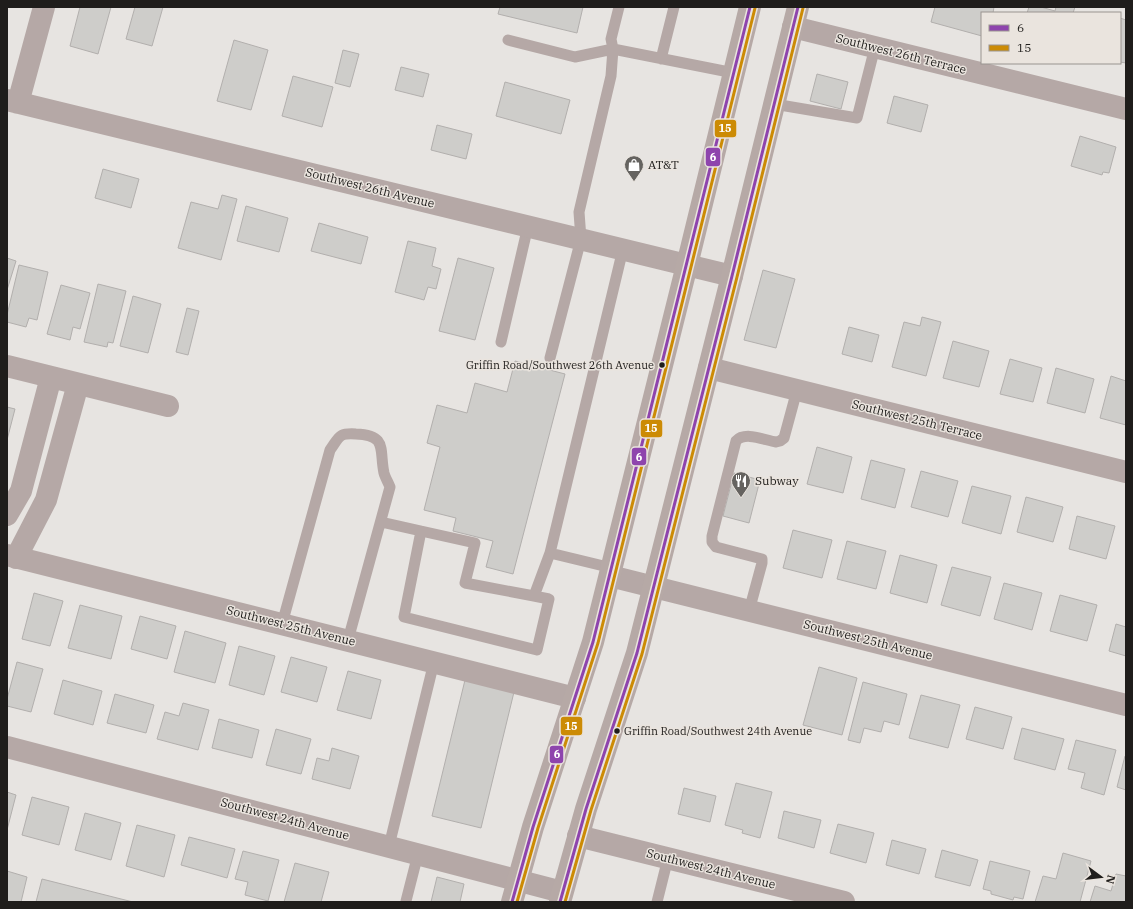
<svg xmlns="http://www.w3.org/2000/svg" width="1133" height="909" viewBox="0 0 1133 909" font-family="'IBM Plex Serif',serif">
<style>
.building{fill:#cecdca;stroke:#b2afad}
.lines{fill:none;stroke-linecap:round;stroke-linejoin:round}
.lane{stroke:#b5a8a6;stroke-width:11}
.street{stroke:#b5a8a6;stroke-width:22}
.primary{stroke:#b6a9a6;stroke-width:22}
.bus-1-casing{stroke:#eae4de;stroke-width:6}
.bus-2-casing{stroke:#eae4de;stroke-width:6}
.bus-1{stroke:#8e44ad;stroke-width:3}
.bus-2{stroke:#cc8b05;stroke-width:3}
.bus-dot{fill:#1f1d1b;stroke:#eae4de;stroke-width:1.5}
.labels{text-anchor:middle;stroke-width:3;stroke-linejoin:round;paint-order:stroke}
.bus-label{font-size:11px;fill:#1f1d1b;stroke:#eae4de;text-anchor:end}
.street-label{font-size:12px;fill:#1f1d1b;stroke:#eae4de}
.poi-label{font-size:12px;fill:#1f1d1b;stroke:#eae4de;text-anchor:start}
.line-badge{stroke:#eae4de;stroke-width:1.5}
.badge-label{font-size:11px;text-anchor:middle;font-weight:bold;fill:#fff}
</style>
<rect width="100%" height="100%" fill="#e7e4e1"/>
<path class="building" d="M80,7H111L98,54L70,46Z
M135,7H163L152,46L126,39Z
M500,7H583L577,33L498,14Z
M935,7H994L993,13H982V36L931,22Z
M1029,7H1041L1055,11L1056,7H1075L1073,13H1027Z
M1120,18L1126,20V63L1120,62Z
M234,40L268,50L251,110L217,101Z
M343,50L359,54L350,87L335,83Z
M401,67L429,74L423,97L395,90Z
M817,74L848,82L841,109L810,101Z
M293,76L333,87L322,127L282,116Z
M505,82L570,100L561,134L496,116Z
M894,96L928,105L921,132L887,123Z
M437,125L472,134L466,159L431,150Z
M1080,136L1116,147L1109,173L1103,172L1102,175L1071,166Z
M103,169L139,179L131,208L95,198Z
M222,195L237,199L221,260L178,248L191,202L218,209Z
M246,206L288,218L279,252L237,241Z
M319,223L368,237L361,264L311,251Z
M408,241L436,248L432,266L441,269L436,289L428,287L424,300L395,292Z
M7,258L16,261L7,290Z
M458,258L494,268L475,340L439,331Z
M19,265L48,272L37,320L29,318L26,327L7,322V315Z
M763,270L795,279L776,348L744,340Z
M98,284L126,291L113,343L108,342L107,347L84,342Z
M61,285L90,293L80,329L73,327L70,340L47,334Z
M133,296L161,304L148,353L120,346Z
M187,308L199,311L188,355L176,352Z
M922,317L941,322L926,376L892,367L904,322L920,326Z
M849,327L879,335L872,362L842,354Z
M953,341L989,351L979,387L943,378Z
M1010,359L1042,368L1033,402L1000,394Z
M515,361L565,374L513,574L486,567L493,541L453,531L456,518L424,510L440,447L427,443L437,405L467,413L475,383L507,392Z
M1056,368L1094,379L1085,413L1047,403Z
M1111,376L1126,381V425L1100,418Z
M7,407L15,409L7,440Z
M817,447L852,457L843,493L807,484Z
M871,460L905,469L895,508L861,499Z
M921,471L958,481L948,517L911,507Z
M734,473L760,480L749,523L723,516Z
M972,486L1011,496L1001,534L962,523Z
M1026,497L1063,507L1053,542L1017,532Z
M1077,516L1115,526L1106,559L1069,549Z
M793,530L832,540L822,578L783,568Z
M847,541L886,551L876,589L837,579Z
M900,555L937,565L927,603L890,593Z
M952,567L991,577L980,616L941,605Z
M1004,583L1042,593L1032,630L994,619Z
M34,593L63,601L50,646L22,639Z
M1060,595L1097,605L1087,641L1050,631Z
M80,605L122,616L111,659L68,648Z
M140,616L176,626L167,659L131,649Z
M1116,624L1126,627V656L1109,651Z
M185,631L226,643L215,683L174,672Z
M239,646L275,656L264,695L229,685Z
M291,657L327,667L317,702L281,692Z
M17,662L43,669L31,712L7,706V699Z
M819,667L857,678L842,735L803,725Z
M348,671L381,680L371,719L337,710Z
M63,680L102,691L93,725L54,714Z
M465,680L514,692L481,828L432,816Z
M863,682L907,694L899,725L884,721L881,732L864,728L860,743L848,740Z
M115,694L154,705L146,733L107,723Z
M921,695L960,705L948,748L909,738Z
M183,703L209,710L198,750L157,739L165,712L179,716Z
M975,707L1012,717L1003,749L966,739Z
M219,719L259,730L252,758L212,748Z
M1022,728L1064,739L1055,770L1014,759Z
M276,729L311,739L301,774L266,765Z
M1076,740L1116,750L1104,795L1081,788L1085,773L1068,769Z
M332,748L359,756L350,789L312,779L317,758L329,761Z
M1125,756H1126V790L1117,787Z
M736,783L772,792L760,838L742,833L743,830L725,825Z
M684,788L716,796L710,822L678,814Z
M7,792L16,795L7,830Z
M32,797L69,807L59,845L22,835Z
M784,811L821,820L814,848L778,838Z
M85,813L121,823L111,860L75,850Z
M838,824L874,833L866,863L830,853Z
M137,825L175,835L164,877L126,866Z
M189,837L235,849L227,878L181,865Z
M892,840L926,849L919,874L886,865Z
M942,850L978,860L970,886L935,877Z
M243,851L279,860L268,901L245,895L248,882L235,879Z
M1063,853L1091,861L1080,902H1035L1043,876L1056,879Z
M990,861L1030,871L1023,899L1014,897L1013,900L991,894V891L983,889Z
M295,863L329,872L321,902H284Z
M7,871L27,877L21,902H7Z
M1116,874L1126,876V902H1090L1095,886L1111,891Z
M437,877L464,884L460,902H431Z
M42,879L133,902H36Z"/>
<g class="lines">
<path class="lane" d="M508,40L575,57L613,49L734,73
M661,59L674,7
M774,104L857,118L875,47
M501,342L528,226
M550,358L581,239L579,212L611,76L613,49L611,39L619,7
M381,522L421,531L404,617L537,650L549,599L534,596L550,553
M421,531L475,543L465,583L534,596
M612,568L550,553L623,249
M749,611L762,563V559L716,547L712,542V536L736,441C745,431 764,440 776,442L780,441L784,438L797,390
M282,624L330,450C340,436 338,433 356,434C388,435 379,450 384,473C385,477 388,482 390,487L348,640
M389,846L434,662
M406,901L418,854
M657,902L668,858"/>
<path class="street" d="M793,27L1126,109
M7,100L732,276
M18,103L44,7
M7,366L168,406
M709,368L1126,472
M7,515L21,491L51,377
M7,555L575,698
M16,558L46,500L78,384
M610,576L1126,705
M7,747L562,892
M578,836L844,902"/>
<path class="primary" d="M512,902L533,827L593,642L687,265L750,7
M560,902L586,809L637,653L732,276L798,7"/>
<defs>
<path id="bus-1" d="M512,902L533,827L593,642L750,7
M560,902L586,809L637,653L732,276L798,7"/>
<path id="bus-2" d="M517,902L538,828L598,643L755,8
M565,902L591,810L642,654L737,277L803,8"/>
</defs>
<use href="#bus-1" class="bus-1-casing"/>
<use href="#bus-2" class="bus-2-casing"/>
<use href="#bus-1" class="bus-1"/>
<use href="#bus-2" class="bus-2"/>
</g>
<defs>
<symbol id="shop-pin" viewBox="-11 -11 22 30"><path d="M0 17L-7.5 6A9.5 9.5 0 1 1 7.5 6Z" fill="#656360" stroke="#eae4de"/><path d="M-5-2.5h2.3a2.7 3.5 0 0 1 5.4 0H5L5.5 6h-11ZM-1.5-2.5h3a1.5 2.3 0 0 0-3 0Z" fill="#fff"/></symbol>
<symbol id="restaurant-pin" viewBox="-11 -11 22 30"><path d="M0 17L-7.5 6A9.5 9.5 0 1 1 7.5 6Z" fill="#656360" stroke="#eae4de"/><path d="M-5-6h1v4h1v-4h1v4h1v-4h1v5L-1.5 .5V6h-2V.5L-5-1ZM5-6V6H3V1.5H1.5Q1.5-4 5-6Z" fill="#fff"/></symbol>
</defs>
<g fill-rule="evenodd">
<use href="#shop-pin" x="623" y="154" width="22" height="30"/>
<use href="#restaurant-pin" x="730" y="470" width="22" height="30"/>
</g>
<g class="bus-dot">
<circle cx="662" cy="365" r="3.5"/>
<circle cx="617" cy="731" r="3.5"/>
</g>
<g class="labels">
<g class="bus-label">
<text x="654" y="369">Griffin Road/Southwest 26th Avenue</text>
<text x="624" y="735" text-anchor="start">Griffin Road/Southwest 24th Avenue</text>
</g>
<g class="street-label">
<text transform="translate(901 54) rotate(14)" y="4">Southwest 26th Terrace</text>
<text transform="translate(370 188) rotate(14)" y="4">Southwest 26th Avenue</text>
<text transform="translate(917 420) rotate(14)" y="4">Southwest 25th Terrace</text>
<text transform="translate(291 626) rotate(14)" y="4">Southwest 25th Avenue</text>
<text transform="translate(868 640) rotate(14)" y="4">Southwest 25th Avenue</text>
<text transform="translate(285 819) rotate(15)" y="4">Southwest 24th Avenue</text>
<text transform="translate(711 869) rotate(14)" y="4">Southwest 24th Avenue</text>
</g>
<g class="poi-label">
<text x="648" y="169">AT&amp;T</text>
<text x="755" y="485">Subway</text>
</g>
</g>
<g class="line-badge">
<rect x="714" y="119" width="23" height="19" rx="4" fill="#cc8b05"/>
<rect x="705" y="147" width="16" height="20" rx="4" fill="#8e44ad"/>
<rect x="640" y="419" width="23" height="19" rx="4" fill="#cc8b05"/>
<rect x="631" y="447" width="16" height="19" rx="4" fill="#8e44ad"/>
<rect x="560" y="716" width="23" height="20" rx="4" fill="#cc8b05"/>
<rect x="549" y="745" width="15" height="19" rx="4" fill="#8e44ad"/>
</g>
<g class="badge-label">
<text x="725" y="132">15</text>
<text x="713" y="161">6</text>
<text x="651" y="432">15</text>
<text x="639" y="461">6</text>
<text x="571" y="730">15</text>
<text x="557" y="758">6</text>
</g>
<rect width="1133" height="909" fill="none" stroke="#1f1d1b" stroke-width="16"/>
<rect x="981" y="12" width="140" height="52" fill="#eae4de" stroke="#999490"/>
<rect x="989" y="25" width="20" height="6" fill="#8e44ad" stroke="#999490"/>
<text x="1017" y="32" font-size="12" fill="#1f1d1b">6</text>
<rect x="989" y="45" width="20" height="6" fill="#cc8b05" stroke="#999490"/>
<text x="1017" y="52" font-size="12" fill="#1f1d1b">15</text>
<g transform="translate(1101 877) rotate(105)" stroke="#eae4de" stroke-width="3" paint-order="stroke">
<path d="M0-3L7 15L0 10L-7 15Z" fill="#1f1d1b"/>
<text y="-6" font-size="11" font-weight="bold" text-anchor="middle" fill="#1f1d1b">N</text>
</g>
</svg>
